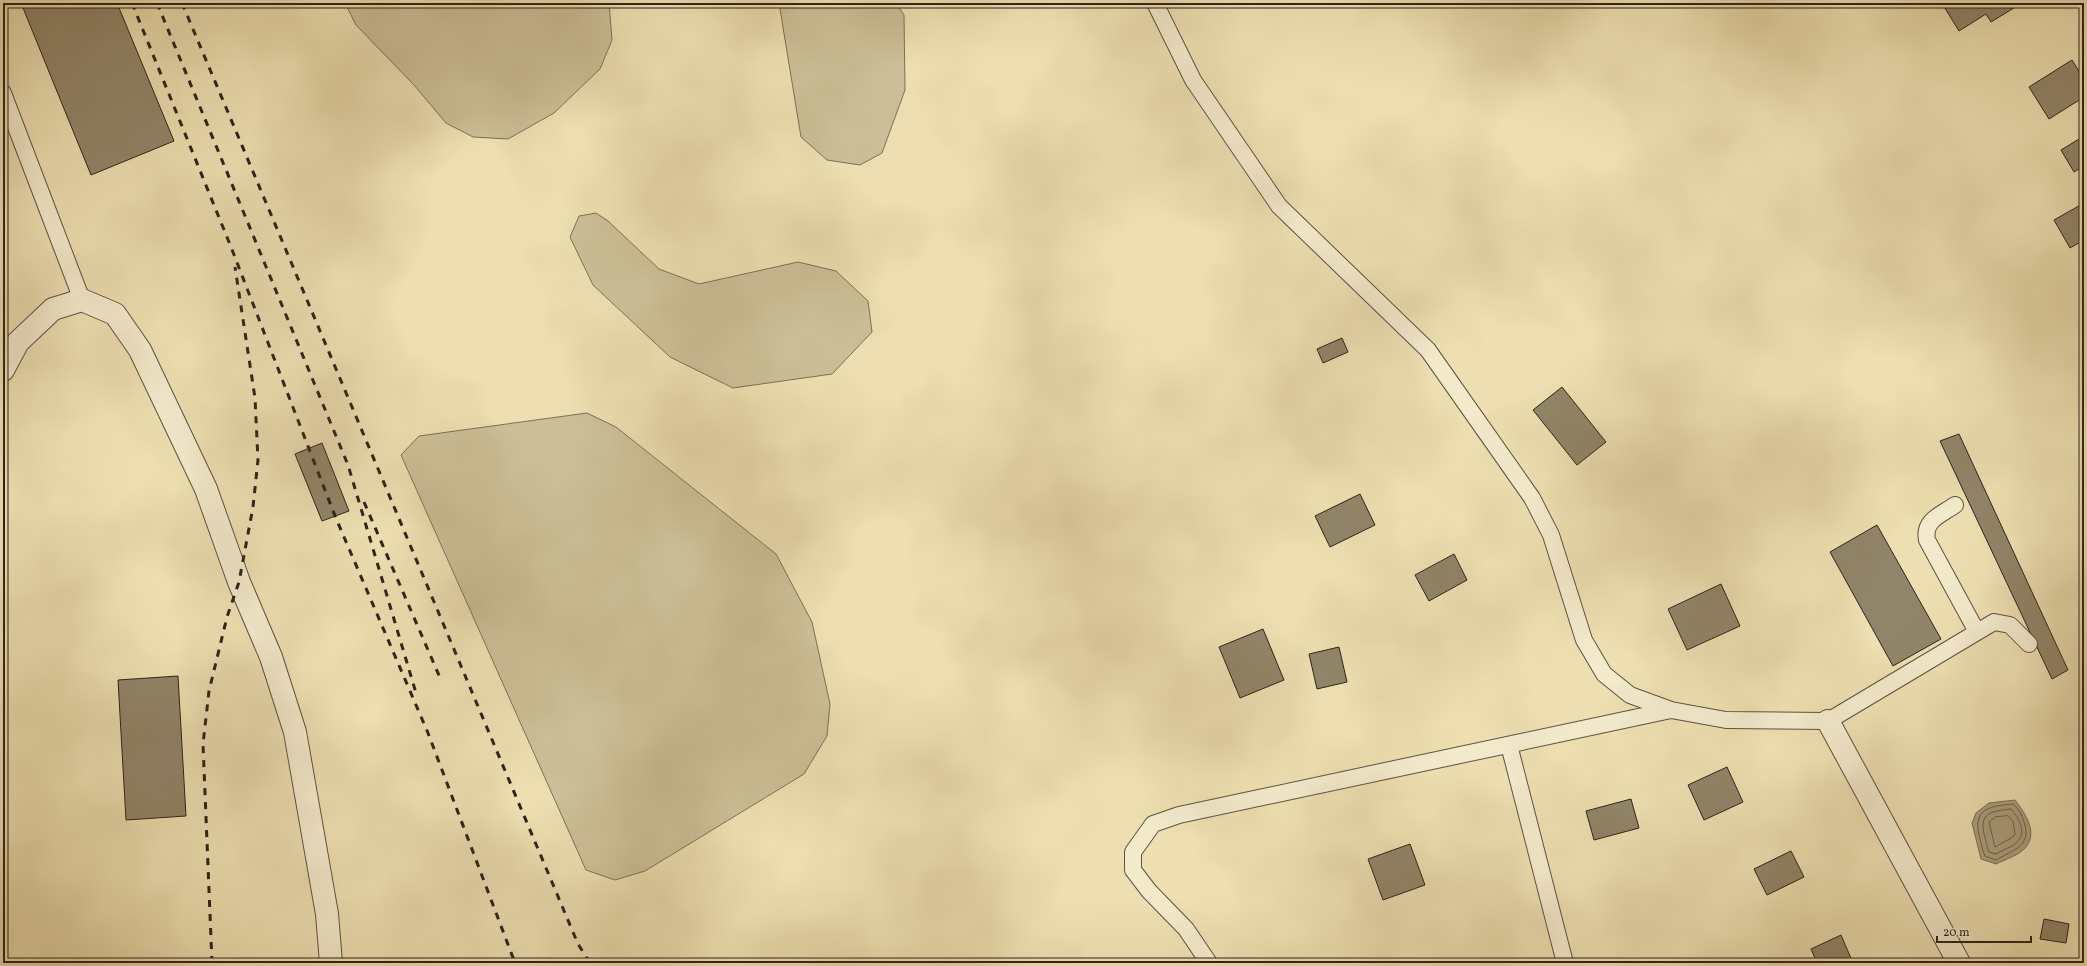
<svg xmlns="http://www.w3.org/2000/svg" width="2087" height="966" viewBox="0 0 2087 966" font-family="Vollkorn,serif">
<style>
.green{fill:#ccbf97;stroke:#7c7158}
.water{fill:#ac9f7e;stroke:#796d56}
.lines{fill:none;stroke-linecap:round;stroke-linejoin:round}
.shore{stroke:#6c614c;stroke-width:1}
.building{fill:#918569;stroke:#2d231a}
.lane-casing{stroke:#5d5240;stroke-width:18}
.street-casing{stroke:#5d5240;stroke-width:24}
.lane{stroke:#f3eacc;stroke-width:16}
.street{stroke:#f3eacc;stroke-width:22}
.rail{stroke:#2d231a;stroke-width:3;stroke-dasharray:7 7;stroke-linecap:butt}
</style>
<rect width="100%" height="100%" fill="#eddfb1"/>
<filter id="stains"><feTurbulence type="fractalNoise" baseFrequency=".005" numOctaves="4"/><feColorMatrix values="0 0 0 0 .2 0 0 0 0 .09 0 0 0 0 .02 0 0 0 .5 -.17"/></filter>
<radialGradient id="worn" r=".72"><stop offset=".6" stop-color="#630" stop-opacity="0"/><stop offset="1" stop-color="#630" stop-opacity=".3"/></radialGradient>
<path class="green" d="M345,3H609L612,40L600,69L554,113L508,139L473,137L446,123L414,85L356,25Z
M779,3H896L904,15L905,90L882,153L860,165L827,160L801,137Z
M596,213L608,221L659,269L699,284L798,262L836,271L868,301L872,332L832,374L733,388L670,357L593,285L570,237L579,216Z
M587,413L616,427L776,554L812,622L830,704L827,736L804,774L645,871L615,880L586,870L401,455L419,436Z"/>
<path class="water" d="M2015,800C2025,813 2038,832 2026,847C2020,855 2004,860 1996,864L1981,859L1972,823L1976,813L1989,803Z"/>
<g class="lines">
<path class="shore" d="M2013,804C2020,810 2023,817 2025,826C2031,846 2011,851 1996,860L1985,856C1982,850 1981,842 1979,835C1973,808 1991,806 2013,804Z
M2011,809C2018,816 2027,832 2018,841C2013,847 2002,850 1996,854L1989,852C1987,847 1986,840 1984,834C1979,812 1993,811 2011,809Z
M2008,816L2013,821L2015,834L2013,837L1995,847L1989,822L1995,817Z"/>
</g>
<path class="building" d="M21,3H117L174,141L91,175Z
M1946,3H2022L1991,22L1986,14L1959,31L1943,5Z
M2072,60L2084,79V97L2049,119L2029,87Z
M2084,136V166L2074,172L2061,150Z
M2084,203V240L2070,248L2054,220Z
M1342,338L1348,352L1323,363L1317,349Z
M1562,387L1606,442L1577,465L1533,410Z
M1959,434L2068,670L2052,679L1940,441Z
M322,443L349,511L322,521L295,454Z
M1360,494L1375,525L1330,547L1315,516Z
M1877,525L1941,639L1893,666L1830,552Z
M1454,554L1467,580L1429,601L1415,575Z
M1721,584L1740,626L1687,650L1668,609Z
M1263,629L1284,680L1240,698L1219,647Z
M1339,647L1347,682L1317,689L1309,654Z
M178,676L186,816L126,820L118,680Z
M1727,767L1743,802L1704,820L1688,785Z
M1631,799L1639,828L1594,840L1586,811Z
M1410,844L1425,885L1383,900L1368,859Z
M1791,851L1804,877L1767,895L1754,869Z
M2044,919L2069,924L2066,943L2040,939Z
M1841,935L1853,963H1817L1811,949Z"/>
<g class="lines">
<defs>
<path id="lane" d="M1155,3L1193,80L1279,206L1428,350L1532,498L1551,535L1584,640L1604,674L1630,695L1671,710L1726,720L1828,721L1994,622L2010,625L2029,644
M3,93L82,300
M1955,505C1941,515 1923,520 1927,540L1977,632
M1509,745L1565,963
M1209,963L1186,929L1149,891L1133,870V852L1153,824L1179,815L1671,710"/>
<path id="street" d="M3,370L18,342L53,309L82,300L115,314L140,350L206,489L239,582L271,657L295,732L327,914L331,963
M1828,721L1959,963"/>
</defs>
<use href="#lane" class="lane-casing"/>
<use href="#street" class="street-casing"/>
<use href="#lane" class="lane"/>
<use href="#street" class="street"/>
<path class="rail" d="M132,3L231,247L335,516L428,733L515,963
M157,3L348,465L416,693
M182,3L578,944L590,963
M364,502L441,680
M212,963L203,744L209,691L227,617L239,582L253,507L258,460L255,398L235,267"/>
</g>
<rect width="2087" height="966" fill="none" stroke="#eddfb1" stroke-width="16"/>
<rect x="4" y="4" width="2079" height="958" fill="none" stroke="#2d231a" stroke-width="2"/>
<rect x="8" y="8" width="2071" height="950" fill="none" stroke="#2d231a"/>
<path d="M1937 936v6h94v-6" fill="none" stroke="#2d231a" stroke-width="2"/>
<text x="1943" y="936" font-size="12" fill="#2d231a" stroke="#f3eacc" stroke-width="3" paint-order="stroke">20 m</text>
<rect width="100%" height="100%" filter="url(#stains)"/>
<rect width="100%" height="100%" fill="url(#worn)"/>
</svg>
